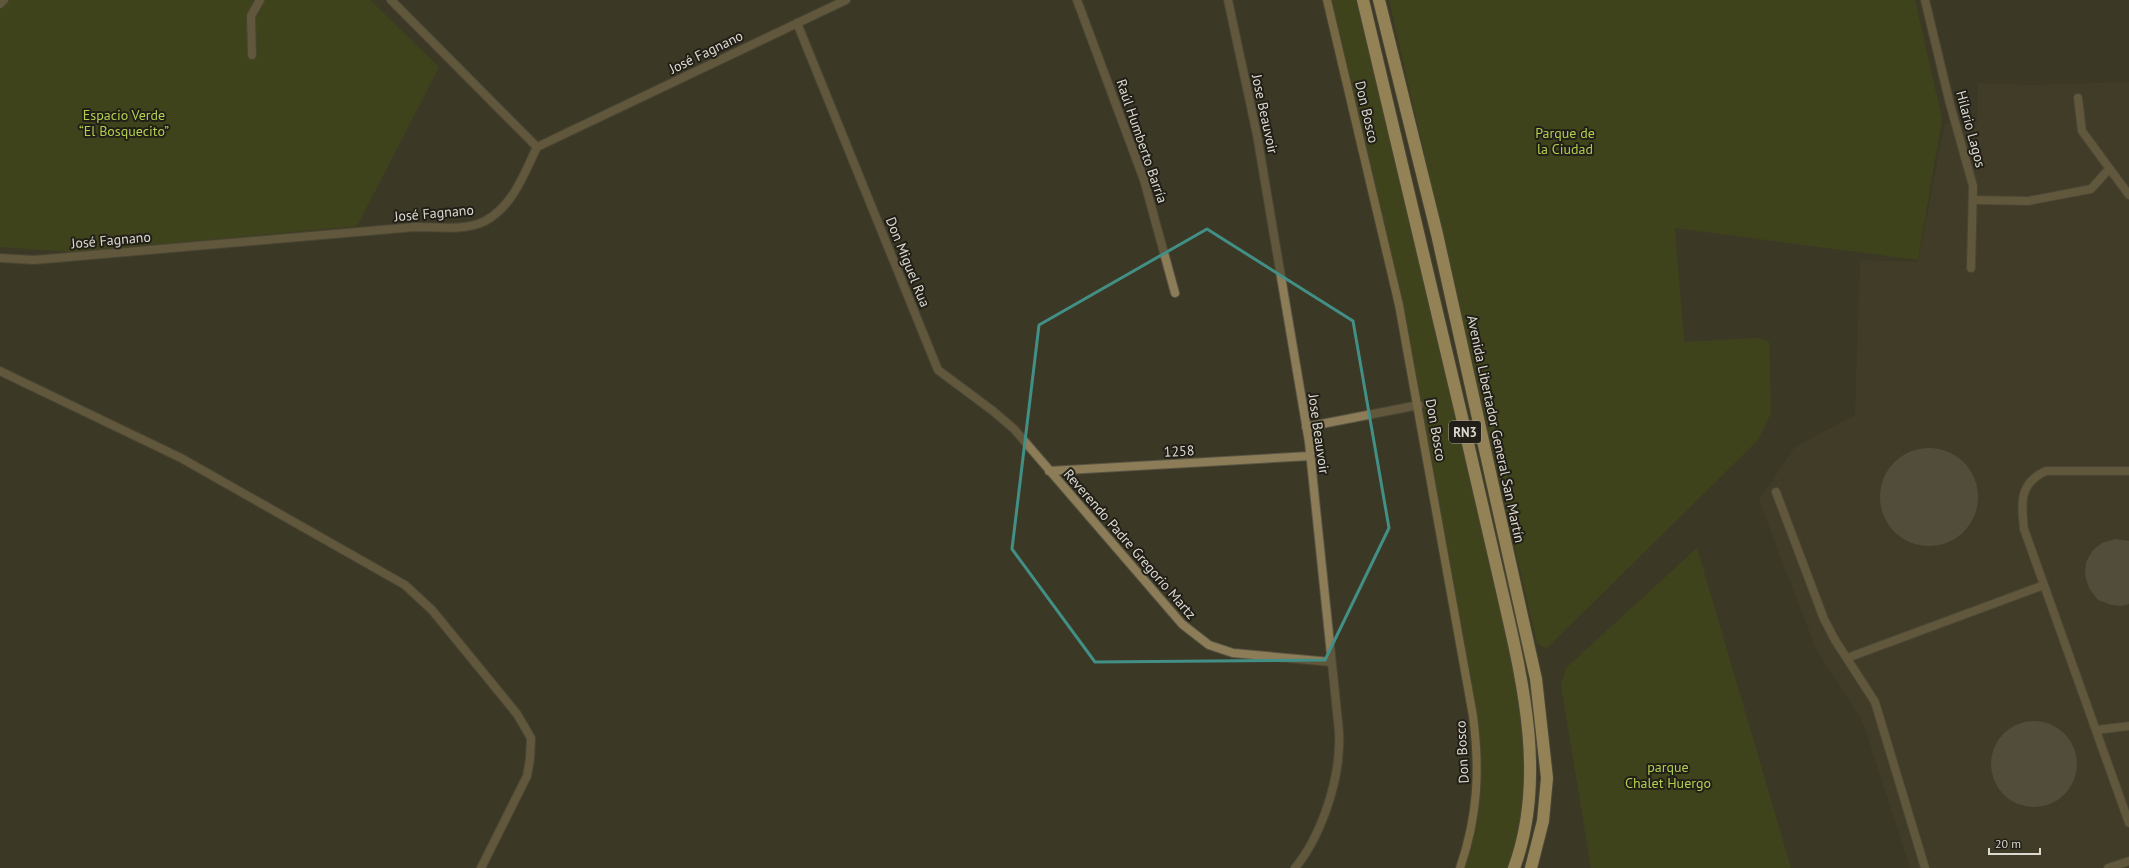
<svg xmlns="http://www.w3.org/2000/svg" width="2129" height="868" viewBox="0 0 2129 868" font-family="'PT Sans',sans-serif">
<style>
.built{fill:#474128}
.green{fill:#44510e}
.building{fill:#6a6653}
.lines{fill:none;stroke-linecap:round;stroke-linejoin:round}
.lane-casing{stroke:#595544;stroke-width:10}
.street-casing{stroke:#595544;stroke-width:10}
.secondary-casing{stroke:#595544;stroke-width:10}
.highway-casing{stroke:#595544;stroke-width:14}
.lane{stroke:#8c7c57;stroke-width:8}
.street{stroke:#8c7c57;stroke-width:8}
.secondary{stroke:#bca265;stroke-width:8}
.highway{stroke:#fbdb90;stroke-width:12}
.marked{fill:none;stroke:#428f86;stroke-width:3;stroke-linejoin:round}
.labels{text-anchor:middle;stroke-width:4;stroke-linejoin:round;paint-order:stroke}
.shield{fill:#211f17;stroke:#a4a298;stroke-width:1}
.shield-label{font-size:13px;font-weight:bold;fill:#dcdacf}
.street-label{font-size:14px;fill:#dcdacf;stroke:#211f17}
.park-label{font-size:14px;fill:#b2ce4e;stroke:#211f17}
</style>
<rect width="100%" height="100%" fill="#3c3826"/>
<path class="built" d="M2129,82V868H1910L1863,722L1816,649L1759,500L1795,447L1855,415L1860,260L1918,262L1945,123L1977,125L1978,83L2031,85Z"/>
<path class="green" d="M9,0H370L439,67L357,226L72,252L0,247V10Z
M1327,0H1363L1508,620L1530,764L1514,868H1460L1466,853L1477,748L1419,405Z
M1389,0H1915L1942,119L1918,260L1675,228L1684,342L1758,338L1769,342L1771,413L1758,440L1546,649L1537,643Z
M1697,548L1791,868H1591L1561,685L1566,668Z"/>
<path class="building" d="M1880 497a49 49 0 1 1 98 0a49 49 0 1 1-98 0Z
M2115,539L2129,541V604L2121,606L2112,605L2098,600L2089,588L2085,575L2086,562L2093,550L2102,543Z
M1991 764a43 43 0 1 1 86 0a43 43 0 1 1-86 0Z"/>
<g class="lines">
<defs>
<path id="lane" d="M2078,98L2082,131L2129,195
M1973,200L2028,201L2091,189L2109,169
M2129,471H2046C2019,483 2021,503 2024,529L2129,823
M1776,492L1824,619L1835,640L1875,702L1925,868
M1847,658L2044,585
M2096,730L2129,726
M2108,868L2129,861"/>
<path id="street" d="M391,0L537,147
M1077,0L1144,180L1175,293
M1228,0L1257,135L1309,442L1337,712C1338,723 1340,734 1339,746C1338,785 1320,838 1295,868
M1925,0L1950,104L1973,186L1971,268
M0,4L4,0
M797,23L938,370L993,411L1014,429L1182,624L1209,645L1233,653L1331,662
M252,55L251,16L260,0
M0,258L34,260L415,227C436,227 466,231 485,221C513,206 524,174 537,147L846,0
M0,371L181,458L405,585L432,610L517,714L531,738L530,759L527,776L481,868
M1306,427L1419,405
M1049,471L1310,456"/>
<path id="secondary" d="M1327,0L1399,305L1473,716C1480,769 1478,816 1460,868"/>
<path id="highway" d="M1363,0C1397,142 1431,284 1464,426C1476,478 1488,530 1500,582C1521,674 1548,776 1514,868
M1379,0L1437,234L1536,679L1547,778L1543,821L1531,868"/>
</defs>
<use href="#lane" class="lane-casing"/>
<use href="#street" class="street-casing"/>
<use href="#secondary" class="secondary-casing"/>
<use href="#highway" class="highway-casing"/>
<use href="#lane" class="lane"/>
<use href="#street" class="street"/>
<use href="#secondary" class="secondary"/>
<use href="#highway" class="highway"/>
</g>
<path d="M0 0H2129V868H0ZM1207,229L1353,321L1389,528L1325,660L1095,662L1012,549L1039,325Z" fill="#3c3826" fill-opacity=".55" fill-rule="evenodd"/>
<path class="marked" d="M1207,229L1353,321L1389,528L1325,660L1095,662L1012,549L1039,325Z"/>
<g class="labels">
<rect class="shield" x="1449" y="421" width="32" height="22" rx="3"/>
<g class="shield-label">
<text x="1465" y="437">RN3</text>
</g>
<g class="street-label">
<text transform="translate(706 52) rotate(-26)" y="5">José Fagnano</text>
<text transform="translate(1367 112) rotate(77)" y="5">Don Bosco</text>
<text transform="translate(1265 114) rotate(78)" y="5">Jose Beauvoir</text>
<text transform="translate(1971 129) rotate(75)" y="5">Hilario Lagos</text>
<text transform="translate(1142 141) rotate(71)" y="5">Raúl Humberto Barría</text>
<text transform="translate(434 213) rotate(-5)" y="5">José Fagnano</text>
<text transform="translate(111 240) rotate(-5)" y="5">José Fagnano</text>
<text transform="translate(908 262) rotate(68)" y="5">Don Miguel Rua</text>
<text transform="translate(1496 429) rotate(78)" y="5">Avenida Libertador General San Martín</text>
<text transform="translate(1436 430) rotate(80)" y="5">Don Bosco</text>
<text transform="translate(1319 434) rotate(82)" y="5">Jose Beauvoir</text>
<text transform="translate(1179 451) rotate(-3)" y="5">1258</text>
<text transform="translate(1130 544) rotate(49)" y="5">Reverendo Padre Gregorio Martz</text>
<text transform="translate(1462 752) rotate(-93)" y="5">Don Bosco</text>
</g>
<g class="park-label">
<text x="124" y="120">Espacio Verde<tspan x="124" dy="16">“El Bosquecito”</tspan></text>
<text x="1565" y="138">Parque de<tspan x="1565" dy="16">la Ciudad</tspan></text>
<text x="1668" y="772">parque<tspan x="1668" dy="16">Chalet Huergo</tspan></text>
</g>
</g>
<path d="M1989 848v6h51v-6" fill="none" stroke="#dcdacf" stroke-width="2"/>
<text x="1995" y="848" font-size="12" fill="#dcdacf" stroke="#211f17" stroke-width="3" paint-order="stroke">20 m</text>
</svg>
